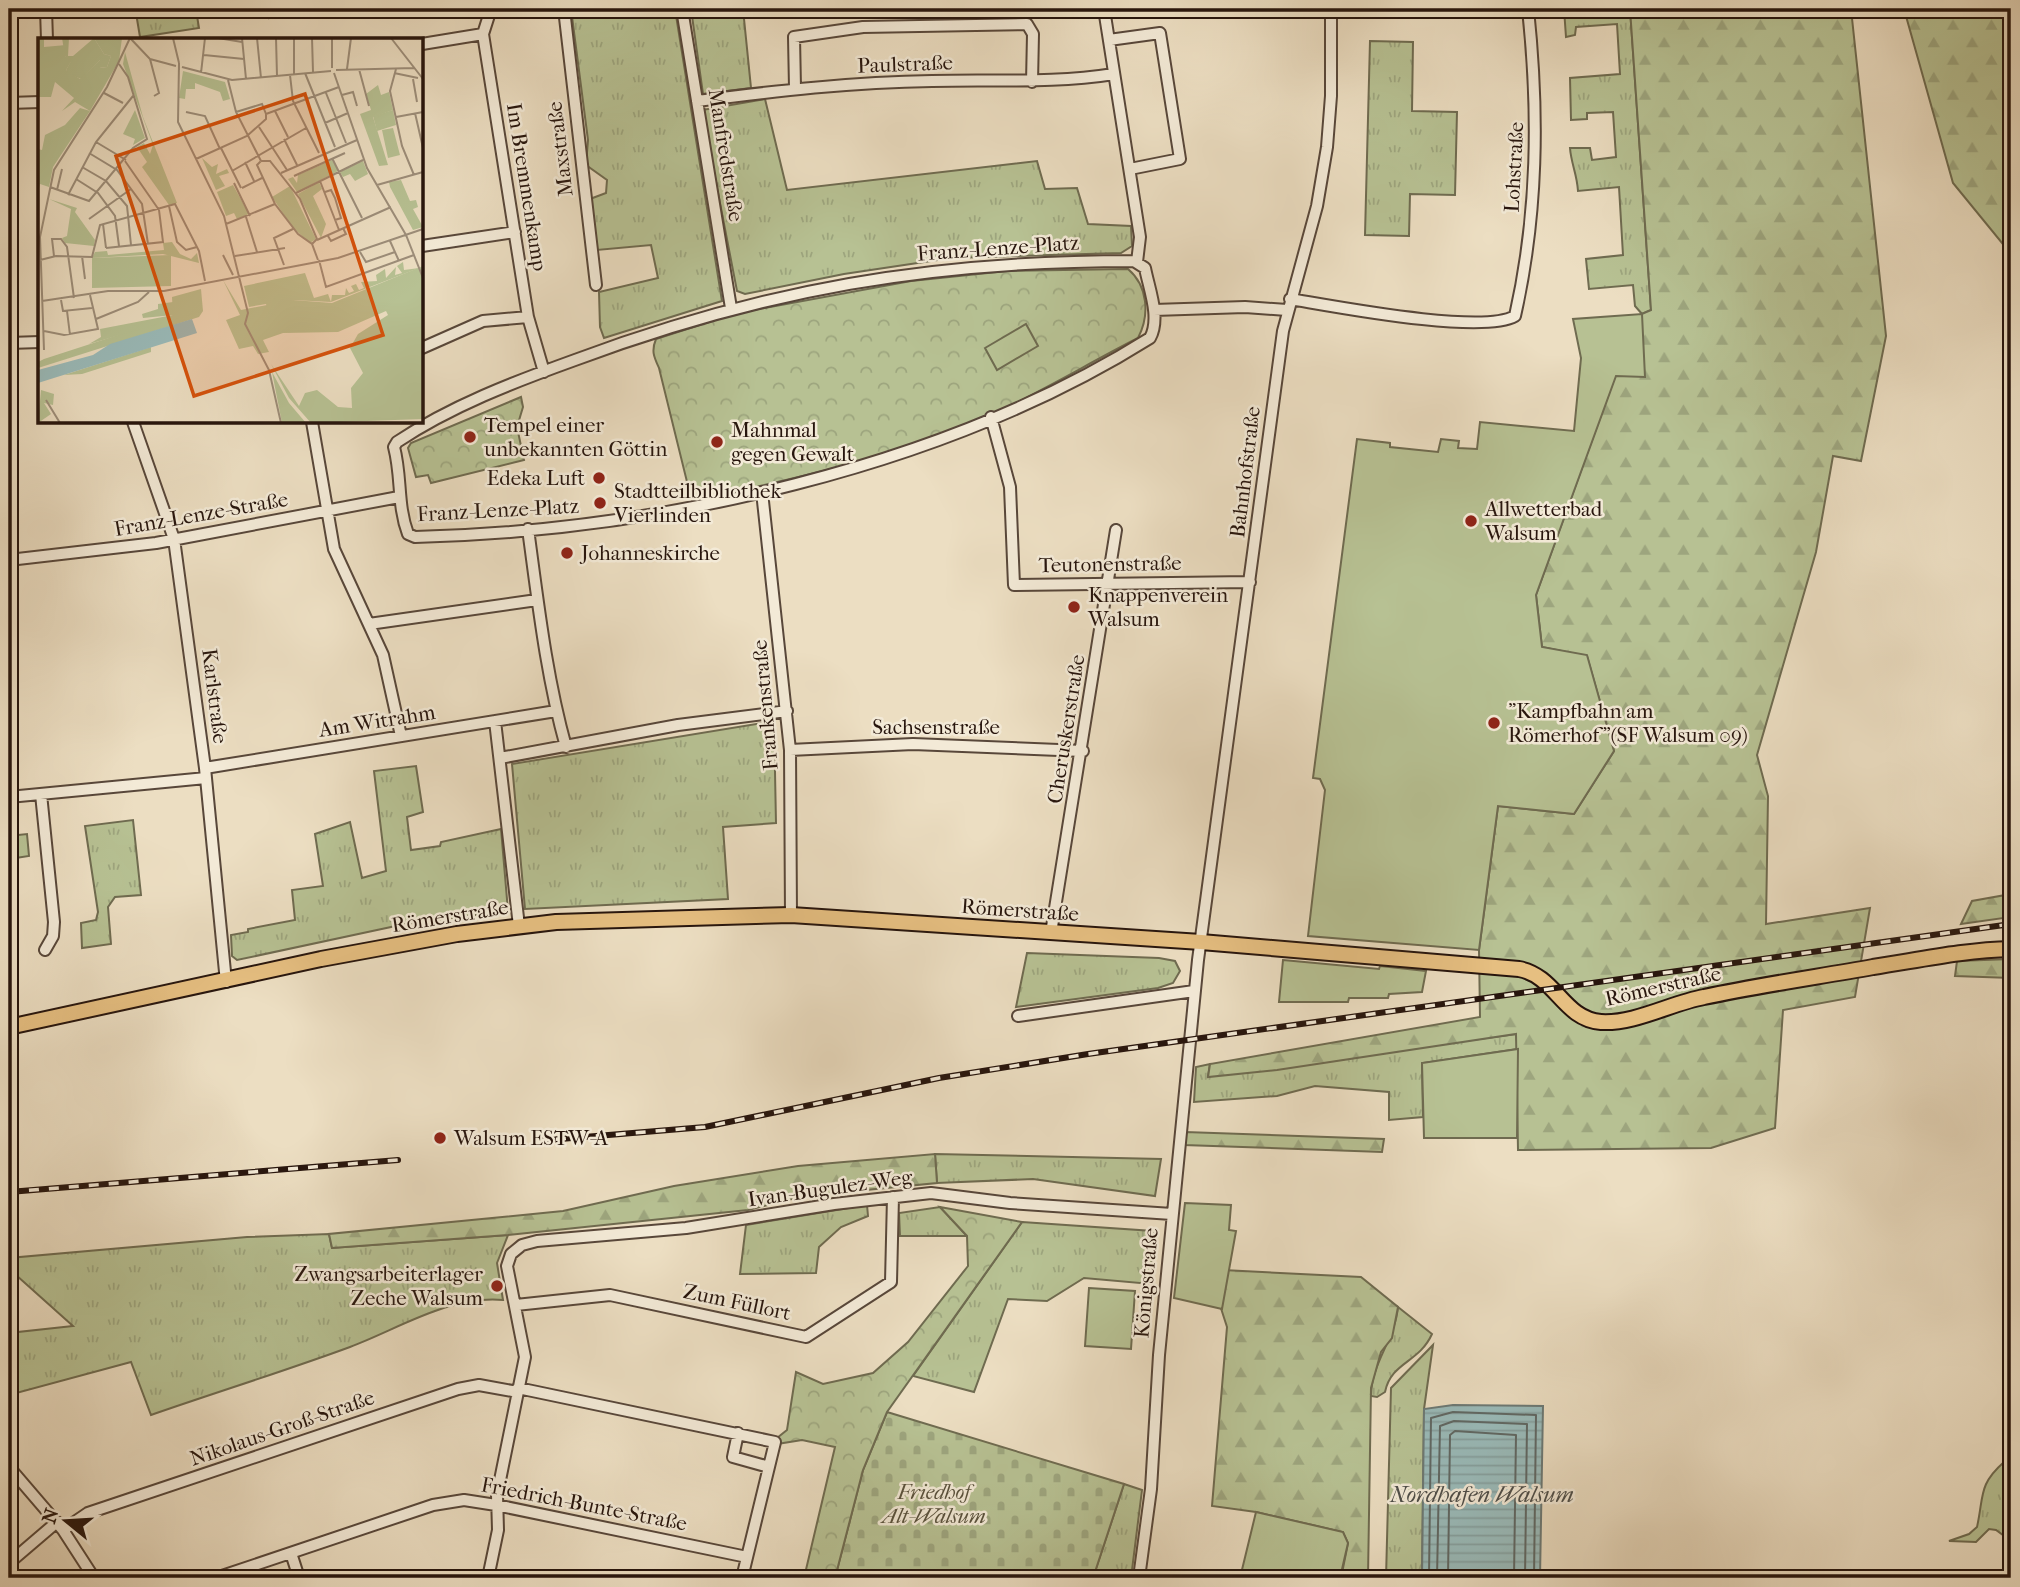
<svg xmlns="http://www.w3.org/2000/svg" width="2020" height="1587" viewBox="0 0 2020 1587" font-family="'IM FELL French Canon',serif">
<style>
.grass{fill:url(#grass-tufts);stroke:#6f6b50;stroke-width:2}
.forest{fill:url(#forest-firs);stroke:#6f6b50;stroke-width:2}
.cemetery{fill:url(#cemetery-stones);stroke:#6f6b50;stroke-width:2}
.park{fill:url(#park-crowns);stroke:#6f6b50;stroke-width:2}
.garden{fill:#b7c193;stroke:#6f6b50;stroke-width:2}
.water{fill:url(#water-rules);stroke:#6c7975;stroke-width:2}
.lines{fill:none;stroke-linecap:round;stroke-linejoin:round}
.shore{stroke:#606864;stroke-width:2}
.minor-casing{stroke:#58473a;stroke-width:14}
.major-casing{stroke:#27150d;stroke-width:18}
.minor{stroke:#f3ead7;stroke-width:10}
.major{stroke:#e6bf81;stroke-width:14}
.rail-casing{stroke:#27150d;stroke-width:6}
.rail{stroke:#f3ead7;stroke-width:3.5;stroke-dasharray:10;stroke-linecap:butt}
.poi-dot{fill:#8f2418;stroke:#f3ead7;stroke-width:2.5}
.labels{text-anchor:middle;stroke-width:5;stroke-linejoin:round;paint-order:stroke}
.street-label{font-size:21px;fill:#27150d;stroke:#f3ead7}
.poi-label{font-size:21px;fill:#27150d;stroke:#f3ead7;text-anchor:start}
.park-label{font-size:21px;font-style:italic;fill:#59513c;stroke:#f3ead7}
.water-label{font-size:23px;font-style:italic;fill:#4f4f4a;stroke:#f3ead7}
.inset-road{fill:none;stroke:#9d8e7a;stroke-width:2}
.view{fill:#d5520c;fill-opacity:0.15;stroke:#d5520c;stroke-width:3.5}
.inset-edge{fill:none;stroke:#27150d;stroke-width:3.5}
</style>
<defs>
<pattern id="grass-tufts" width="24" height="20" patternUnits="userSpaceOnUse" patternTransform="scale(1.75)"><rect width="24" height="20" fill="#b7c193"/><path d="M3 7l-1-3M5 7V3M7 7l1-3M15 17l-1-3M17 17v-4M19 17l1-3" fill="none" stroke="#9da57e"/></pattern>
<pattern id="forest-firs" width="22" height="20" patternUnits="userSpaceOnUse" patternTransform="scale(1.75)"><rect width="22" height="20" fill="#b7c193"/><path d="M5 1l3.5 6h-7zM16 11l3.5 6h-7z" fill="#9da57e"/></pattern>
<pattern id="cemetery-stones" width="16" height="16" patternUnits="userSpaceOnUse" patternTransform="scale(1.75)"><rect width="16" height="16" fill="#b7c193"/><path d="M2 7V4a2 2 0 0 1 4 0v3zM10 15v-3a2 2 0 0 1 4 0v3z" fill="#9da57e"/></pattern>
<pattern id="park-crowns" width="20" height="18" patternUnits="userSpaceOnUse" patternTransform="scale(1.75)"><rect width="20" height="18" fill="#b7c193"/><path d="M2 6a3 3 0 1 1 6 0M12 15a3 3 0 1 1 6 0" fill="none" stroke="#9da57e"/></pattern>
<pattern id="water-rules" width="6" height="5" patternUnits="userSpaceOnUse" patternTransform="scale(1.75)"><rect width="6" height="5" fill="#9abbba"/><path d="M0 2.5h6" fill="none" stroke="#85a09f"/></pattern>
</defs>
<rect width="100%" height="100%" fill="#ecdec2"/>
<filter id="stains"><feTurbulence type="fractalNoise" baseFrequency=".00286" numOctaves="4"/><feColorMatrix values="0 0 0 0 .2 0 0 0 0 .09 0 0 0 0 .02 0 0 0 .5 -.17"/></filter>
<radialGradient id="worn" r=".72"><stop offset=".6" stop-color="#630" stop-opacity="0"/><stop offset="1" stop-color="#630" stop-opacity=".3"/></radialGradient>
<path class="grass" d="M162,9H200L196,10L199,28L140,37L136,13Z
M268,9H332L269,18Z
M571,9H675L722,301L604,338L600,327L599,292L658,278L651,245L597,250L590,199L606,193L607,180L586,165L588,140Z
M691,9H743L751,88L703,94Z
M1564,9H1630L1651,310L1642,314L1635,306L1633,285L1589,289L1586,259L1623,255L1619,187L1578,191C1577,174 1571,163 1570,148H1590L1592,160L1616,157L1613,112L1587,113V119L1571,120L1570,78L1620,74L1617,24L1576,27L1575,35L1566,37Z
M1370,41L1413,42L1412,111L1457,112L1455,195L1410,194L1409,236L1365,235Z
M765,99L787,190L1037,161L1045,189L1077,188L1088,224L1131,226L1132,246L1121,253L951,258L844,274L745,294L737,291L702,110Z
M774,721L776,823L723,827L728,899L525,909L512,764Z
M416,766L423,812L407,817L411,850L440,846L441,842L501,829L508,911L405,924L237,960L232,956L231,935L248,932V929L295,920L292,890L323,886L315,834L350,822L362,878L386,871L374,771Z
M133,820L141,895L115,897L108,907L111,944L82,948L81,923L96,920L98,912L85,826Z
M27,834L29,856L9,859V836Z
M1027,953L1159,958L1175,961L1180,971L1173,983L1158,988L1016,1007Z
M1516,1034L1518,1049L1422,1063L1423,1117L1389,1120V1092L1315,1086L1277,1096L1194,1102L1196,1067L1210,1064L1208,1076Z
M935,1154L1161,1159L1155,1196L1033,1179L937,1183Z
M867,1205L868,1216L841,1227L819,1247L816,1273L740,1274L746,1225Z
M940,1207L967,1236H900L899,1213Z
M1022,1222L1153,1231L1151,1284L1084,1278L1047,1301L1008,1299L974,1392L913,1376Z
M329,1234L332,1248L508,1235L497,1263L503,1300C450,1295 398,1329 350,1347C285,1371 217,1392 151,1415L131,1362L9,1395V1333L73,1326L16,1275H9V1258L247,1237Z
M1398,1307L1432,1334C1419,1363 1391,1362 1385,1392L1377,1397L1371,1396C1371,1363 1395,1340 1398,1307Z
M1433,1345L1424,1409L1422,1578H1386L1391,1388Z
M2004,1462H2011V1541L1996,1530L1989,1529L1976,1542L1949,1541L1969,1534L1977,1527C1984,1496 1978,1485 2004,1462Z
M1124,1484L1142,1490L1131,1578H1093Z"/>
<path class="forest" d="M1630,9H1851L1886,336L1861,461L1833,456L1816,552L1757,755L1768,796L1766,924L1870,908L1855,997L1783,1010L1775,1128L1711,1148L1518,1150L1516,1034L1277,1070L1208,1077L1210,1064L1480,1017L1479,950L1498,806L1574,814L1614,751L1587,656L1542,647L1536,595L1637,316L1651,310Z
M1904,9H2011V254L1953,183Z
M2011,894V917L1961,924L1972,901Z
M2011,959V978L1955,976L1957,961Z
M1185,1132L1384,1139L1382,1152L1184,1145Z
M935,1154L937,1183L804,1196L748,1210L508,1235L332,1248L329,1234L563,1211L674,1186L798,1166Z
M1223,1270L1361,1277L1398,1307L1392,1338L1381,1352L1371,1388L1368,1578H1341L1348,1543L1343,1532L1256,1512L1212,1506L1227,1327L1218,1299Z"/>
<path class="cemetery" d="M887,1412L1124,1484L1093,1578H835L863,1470Z"/>
<path class="park" d="M1128,269C1148,286 1150,315 1138,338C1089,363 1041,392 991,415C900,458 796,476 699,501L690,494L659,368C654,357 651,351 656,339L737,313L911,281L1007,271Z
M521,397L523,407L517,427L524,460L431,483L428,475L416,477L408,448L411,443Z
M940,1207L1022,1222L887,1412L863,1470L835,1578H804L835,1447L802,1440L777,1444V1438L787,1430L796,1372L823,1384L873,1373L908,1342L968,1266L967,1236Z"/>
<path class="garden" d="M1642,314L1645,377L1616,376L1536,595L1542,647L1587,655L1614,751L1574,814L1498,806L1479,950L1308,936L1325,790L1320,779L1313,778L1357,439L1390,443V447L1438,452L1441,439L1459,441L1458,448L1477,449L1480,422L1574,431L1581,358L1573,319Z
M1026,324L1038,346L997,370L985,348Z
M1283,960L1379,969L1380,966L1426,971L1422,992L1389,994L1388,998H1349L1348,1002H1279Z
M1518,1049L1517,1138H1424L1422,1063Z
M1185,1203L1231,1205L1229,1230L1236,1231L1222,1309L1174,1298Z
M1089,1288L1135,1291L1131,1349L1085,1346Z
M1256,1512L1343,1532L1348,1543L1340,1578H1240Z"/>
<path class="water" d="M1453,1405L1543,1406L1540,1578H1422L1424,1409Z"/>
<g class="lines">
<path class="shore" d="M1429,1578L1431,1418L1453,1412L1536,1415L1534,1578
M1437,1578L1440,1426L1454,1421L1527,1424L1525,1578
M1448,1578L1450,1435L1455,1431L1516,1435L1514,1578"/>
<defs>
<path id="minor" d="M46,9L47,40
M491,9L483,34L528,317L544,372
M564,9L596,285
M682,9L731,308
M1104,9L1140,237L1137,262
M1109,40L1160,33L1180,159L1130,169
M422,44L483,34
M795,88L794,37L863,27L1027,24L1033,34L1032,82
M697,101C776,91 853,82 932,81C997,79 1050,84 1114,74
M9,103L40,102
M422,246L515,232
M1134,261L1145,268C1149,289 1161,318 1150,338C943,468 658,531 415,537L408,534C397,505 402,477 394,447L397,442C451,406 514,382 575,360C765,289 931,261 1134,261Z
M1290,299C1333,306 1482,335 1515,316C1538,214 1539,113 1528,9
M1154,310L1245,307L1287,310
M9,343L40,342
M422,348L483,321L528,317
M991,417L1010,487L1014,585L1250,582
M133,422L174,539L205,768L226,982
M312,422L334,549L383,655L401,736
M762,492L790,750L791,915
M528,529C538,602 546,675 566,747
M9,560L156,543L399,497
M369,624L537,600
M495,721L519,926
M790,750L913,744L1083,751
M500,758L678,725L787,711
M205,768L556,711
M41,794L54,922L53,936L45,950
M9,797L206,778
M1051,933L1116,530
M1018,1016L1194,991
M516,1305L610,1295L806,1337L891,1282L893,1197
M518,1388L775,1442L742,1578
M738,1433L733,1457L769,1467
M9,1467L63,1530L94,1578
M63,1530L88,1513L458,1389L479,1385L518,1392
M291,1553L299,1578
M9,1563L57,1522
M216,1578L433,1505L464,1500L496,1505L747,1557
M488,1578L498,1530L497,1495L525,1357L507,1266L511,1254L522,1245L537,1241L686,1228L834,1204L931,1193L1010,1203L1172,1214
M1139,1578L1151,1489L1159,1355L1198,960L1283,331L1317,206L1327,147L1331,96V9"/>
<path id="major" d="M9,1027L321,959L457,934L556,922L791,915L1201,942L1519,969C1556,976 1563,1019 1601,1022C1635,1024 1671,1003 1704,997C1760,985 1817,977 1873,967C1919,960 1965,950 2011,949"/>
</defs>
<use href="#minor" class="minor-casing"/>
<use href="#major" class="major-casing"/>
<use href="#minor" class="minor"/>
<use href="#major" class="major"/>
<defs>
<path id="rail" d="M536,1141L705,1127L939,1078L1088,1054L2011,924
M9,1192L398,1160"/>
</defs>
<use href="#rail" class="rail-casing"/>
<use href="#rail" class="rail"/>
</g>
<g class="poi-dot">
<circle cx="470" cy="437" r="7"/>
<circle cx="717" cy="442" r="7"/>
<circle cx="599" cy="478" r="7"/>
<circle cx="600" cy="503" r="7"/>
<circle cx="1471" cy="521" r="7"/>
<circle cx="567" cy="553" r="7"/>
<circle cx="1074" cy="607" r="7"/>
<circle cx="1494" cy="723" r="7"/>
<circle cx="440" cy="1138" r="7"/>
<circle cx="497" cy="1286" r="7"/>
</g>
<g class="labels">
<g class="street-label">
<text transform="translate(905 64) rotate(-2)" y="7">Paulstraße</text>
<text transform="translate(560 149) rotate(-97)" y="7">Maxstraße</text>
<text transform="translate(726 155) rotate(81)" y="7">Manfredstraße</text>
<text transform="translate(1514 167) rotate(-87)" y="7">Lohstraße</text>
<text transform="translate(527 187) rotate(81)" y="7">Im Bremmenkamp</text>
<text transform="translate(998 248) rotate(-4)" y="7">Franz-Lenze-Platz</text>
<text transform="translate(1245 472) rotate(-83)" y="7">Bahnhofstraße</text>
<text transform="translate(498 510) rotate(-3)" y="7">Franz-Lenze-Platz</text>
<text transform="translate(201 514) rotate(-10)" y="7">Franz-Lenze-Straße</text>
<text transform="translate(1110 564) rotate(-1)" y="7">Teutonenstraße</text>
<text transform="translate(215 696) rotate(83)" y="7">Karlstraße</text>
<text transform="translate(765 705) rotate(-95)" y="7">Frankenstraße</text>
<text transform="translate(377 721) rotate(-9)" y="7">Am Witrahm</text>
<text x="936" y="734">Sachsenstraße</text>
<text transform="translate(1066 729) rotate(-81)" y="7">Cheruskerstraße</text>
<text transform="translate(1020 910) rotate(4)" y="7">Römerstraße</text>
<text transform="translate(450 916) rotate(-9)" y="7">Römerstraße</text>
<text transform="translate(1663 986) rotate(-13)" y="7">Römerstraße</text>
<text transform="translate(830 1188) rotate(-8)" y="7">Ivan-Bugulez-Weg</text>
<text transform="translate(1146 1283) rotate(-85)" y="7">Königstraße</text>
<text transform="translate(737 1302) rotate(12)" y="7">Zum Füllort</text>
<text transform="translate(282 1428) rotate(-19)" y="7">Nikolaus-Groß-Straße</text>
<text transform="translate(584 1504) rotate(11)" y="7">Friedrich-Bunte-Straße</text>
</g>
<g class="poi-label">
<text x="484" y="432">Tempel einer<tspan x="484" dy="24">unbekannten Göttin</tspan></text>
<text x="731" y="437">Mahnmal<tspan x="731" dy="24">gegen Gewalt</tspan></text>
<text x="585" y="485" text-anchor="end">Edeka Luft</text>
<text x="614" y="498">Stadtteilbibliothek<tspan x="614" dy="24">Vierlinden</tspan></text>
<text x="1485" y="516">Allwetterbad<tspan x="1485" dy="24">Walsum</tspan></text>
<text x="581" y="560">Johanneskirche</text>
<text x="1088" y="602">Knappenverein<tspan x="1088" dy="24">Walsum</tspan></text>
<text x="1508" y="718">"Kampfbahn am<tspan x="1508" dy="24">Römerhof"(SF Walsum 09)</tspan></text>
<text x="454" y="1145">Walsum ESTW-A</text>
<text x="483" y="1281" text-anchor="end">Zwangsarbeiterlager<tspan x="483" dy="24">Zeche Walsum</tspan></text>
</g>
<g class="park-label">
<text x="934" y="1499">Friedhof<tspan x="934" dy="24">Alt-Walsum</tspan></text>
</g>
<g class="water-label">
<text x="1482" y="1502">Nordhafen Walsum</text>
</g>
</g>
<g transform="translate(38 38)">
<rect width="385" height="385" fill="#ecdec2"/>
<path d="M24,0H31L30,18H35L56,0L66,16L73,18L69,29L61,30L62,22L43,41L31,36L28,32L33,23L27,18ZM87,14L105,79L139,165L131,167L104,129L109,124L99,109L106,105L112,116L115,107L85,26ZM145,33L187,44L192,61L185,63L182,54L157,45V51H148L147,61L141,60ZM42,70L52,73L15,129L11,149L2,146L0,155V111L4,112L7,97L27,87ZM97,72L107,100L95,107L97,101L85,96ZM355,72L358,87L339,93L335,78ZM164,120L174,129L180,126L178,136L189,131L191,135L181,138L187,148L178,152ZM294,122L300,133L259,154L250,141L255,139L259,145L260,137ZM325,123L330,136L317,143L312,136L305,139L302,134ZM281,144L284,151L275,158L288,186L283,200L260,156ZM195,147L211,176L199,181L196,175L188,178L179,154ZM365,224L366,232L381,230L293,264L294,257H307L308,250L311,255L316,253L313,248L318,246L321,252L326,250L323,244L339,243L338,237L347,231L348,240L358,229L357,237L364,235L359,228ZM154,273H165L161,279L0,330V324L6,321Z" fill="#b7c193"/>
<path d="M0,0H6V9L28,7L27,18L34,22L28,32L42,41L62,22V30L69,29L73,18L66,16L56,0H84L81,23L52,73L37,64L24,73L36,60L17,44L13,59H0ZM385,228V381L273,385L251,360L233,326L261,368L267,355L279,352L300,369L314,370L313,350L325,335L312,310L320,296L350,277L348,273L300,294L245,295L225,302L231,314L220,316L215,308L201,311L188,282L202,277L185,242L203,272L255,262L294,265ZM163,251L165,273L51,306L63,299L62,291L135,277L134,259ZM113,309V314L44,336L26,337ZM234,334L251,365L268,385H244ZM3,352L16,356L15,367L6,365L13,376L0,385Z" fill="#b7c193"/>
<path d="M133,217V248L54,250V220Z" fill="#b7c193"/>
<path d="M252,148L278,201L272,205L255,190L234,159ZM11,161L39,170L37,174L57,202L56,208L27,205L24,200L29,198L33,171ZM134,204L142,216L153,221L159,215L161,225L125,216L54,220L57,214L69,213L70,217L126,212L125,205Z" fill="#b7c193"/>
<path d="M340,47L343,57L351,54L355,72L335,79L350,127L341,128L322,76L333,72L328,56ZM355,90L362,117L350,120L344,92ZM363,142L372,163L378,162L380,169L375,171L385,189L375,192L352,149L351,144ZM267,235L276,260L290,256L293,264L255,262L240,278L231,275L228,266L211,269L206,248ZM135,264V277L105,280L104,276L120,271V266Z" fill="#b7c193"/>
<path d="M154,281L159,295L0,345V332L55,317L72,306Z" fill="#9abbba"/>
<path class="inset-road" d="M92,0L112,21L121,55L116,58M135,0L141,25M180,0L204,4M204,0L208,41M219,0L223,40M238,0L239,38M256,0V36M274,0L275,34M294,0V30M353,0L385,41M166,17L206,21M112,21L138,28M144,29L194,42L293,33M309,31L313,0M321,31L331,68M358,31L352,53L364,108L376,137M141,32V25L140,84L186,178L210,275L207,286L231,332L243,385M298,32L376,30M163,35L167,0M267,35L297,109M296,35L329,130L368,197L385,240M356,35L380,40M252,37L255,63L281,115M375,41L379,64M190,42L198,74L223,123M66,55L85,65M288,55L308,105M304,57L315,54L319,68M237,73L250,99M148,74L167,78L182,111M198,74L224,66L228,76M377,75L385,110M358,79L385,74M287,85L310,75M221,89L249,132M246,101L259,127M58,104L88,122M183,110L203,150M51,115L79,132L104,166L110,206M294,120L324,180M158,121L209,98L228,81V76L301,49M87,123L121,172M223,123L219,127L237,166L260,196L274,206L280,222M223,123H232L262,161L279,201L274,206M207,124L216,143M44,129L68,143L89,168L93,207M194,133L268,90M243,135L319,102M256,138L307,115M38,141L60,155L77,178L81,208M282,143L301,192M196,145L212,178M339,147L385,134M12,149L51,163L95,110L109,101L90,39L81,26M204,150L224,140M19,152L24,131M287,154L293,152L297,160L303,180L297,182M258,155L325,122M30,157L58,104L95,58M131,168L139,204L148,212L159,209M208,179L219,214M51,181L93,151M65,186L68,210M188,186L237,166M290,198L293,203L308,196L305,190M279,202L353,169M352,203L361,223M68,210L125,204L121,172M322,214L328,224L357,214M185,217L195,237M16,218L14,201H23L29,209L36,260M44,218L47,241M197,218L247,210M2,222L18,218L54,219L62,187L137,166L161,213L167,243M281,222L288,249L376,217M246,227L236,200L255,191M23,262L25,273L54,270M4,263L70,253H126L300,220L385,191M29,273L32,297M58,281L100,264L111,254M6,293L26,297L60,291L52,257M6,312L2,199L16,132L69,49L92,0M8,362L22,385"/>
<path class="view" d="M267,56L345,297L156,358L78,118Z"/>
<rect width="385" height="385" class="inset-edge"/>
</g>
<rect width="2020" height="1587" fill="none" stroke="#ecdec2" stroke-width="35"/>
<rect x="10" y="10" width="1999" height="1566" fill="none" stroke="#27150d" stroke-width="3.5"/>
<rect x="18" y="18" width="1985" height="1552" fill="none" stroke="#27150d" stroke-width="2"/>
<g transform="translate(66 1521) rotate(288)" stroke="#f3ead7" stroke-width="5" paint-order="stroke">
<path d="M0-5L12 26L0 18L-12 26Z" fill="#27150d"/>
<text y="-10" font-size="19" font-weight="bold" text-anchor="middle" fill="#27150d">N</text>
</g>
<rect width="100%" height="100%" filter="url(#stains)"/>
<rect width="100%" height="100%" fill="url(#worn)"/>
</svg>
